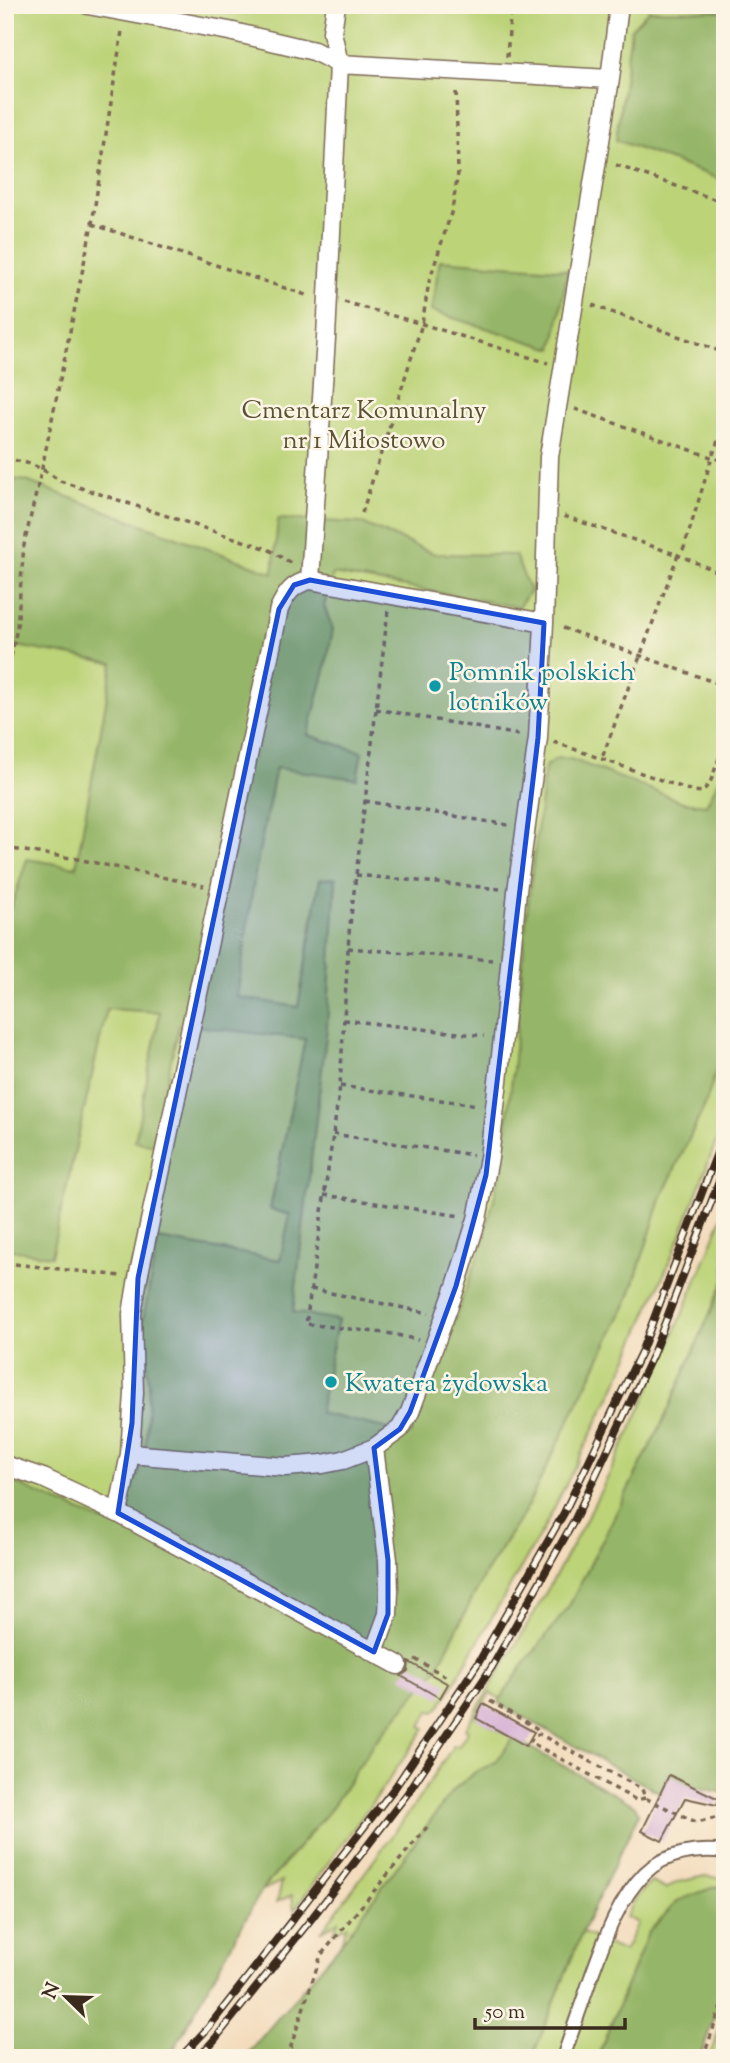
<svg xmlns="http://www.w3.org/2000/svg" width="730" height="2063" viewBox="0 0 730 2063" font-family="'Sorts Mill Goudy',serif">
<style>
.green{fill:#bcd378;stroke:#7c7e4b;stroke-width:2}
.forest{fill:#95b568;stroke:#687043;stroke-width:2}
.building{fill:#d5afd5}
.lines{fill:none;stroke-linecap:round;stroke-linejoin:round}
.service-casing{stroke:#7b6855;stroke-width:16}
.pedestrian-casing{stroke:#7b6855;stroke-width:21}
.path{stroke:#7b6855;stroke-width:3.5;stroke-dasharray:5 5;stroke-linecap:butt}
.service{stroke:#fff;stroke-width:12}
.pedestrian{stroke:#fff;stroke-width:18}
.rail-casing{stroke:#3b2a1e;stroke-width:8}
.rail{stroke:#fcf5e5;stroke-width:5;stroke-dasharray:16;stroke-linecap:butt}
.marked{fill:#1d4ed8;fill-opacity:0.2;stroke:#1d4ed8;stroke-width:5;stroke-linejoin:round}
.culture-dot{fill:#0f9aa8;stroke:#fcf5e5;stroke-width:2.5}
.labels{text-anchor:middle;stroke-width:5;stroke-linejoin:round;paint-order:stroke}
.park-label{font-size:26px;fill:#5b5434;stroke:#fcf5e5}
.culture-label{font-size:26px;fill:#0d838f;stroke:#fcf5e5;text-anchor:start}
</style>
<rect width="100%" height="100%" fill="#fcf5e5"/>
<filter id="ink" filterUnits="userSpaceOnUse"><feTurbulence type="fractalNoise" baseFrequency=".0143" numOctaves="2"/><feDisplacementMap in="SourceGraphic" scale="14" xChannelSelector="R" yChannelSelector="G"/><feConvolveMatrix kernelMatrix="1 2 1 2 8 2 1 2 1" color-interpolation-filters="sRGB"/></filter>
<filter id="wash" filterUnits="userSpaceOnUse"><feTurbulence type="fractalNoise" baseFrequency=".00686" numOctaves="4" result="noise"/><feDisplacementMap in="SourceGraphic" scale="28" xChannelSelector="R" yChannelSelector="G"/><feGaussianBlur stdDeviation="1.57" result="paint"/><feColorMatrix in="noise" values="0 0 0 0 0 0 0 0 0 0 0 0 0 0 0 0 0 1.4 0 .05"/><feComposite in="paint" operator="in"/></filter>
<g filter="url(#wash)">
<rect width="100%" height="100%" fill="#f3dbbc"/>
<path class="green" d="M5,5H725V785L450,1640L484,1575L525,1511L629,1298L662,1196L705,1105L725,1043V1118L679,1240L615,1387L545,1526L440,1707L434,1712L430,1710L421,1726L425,1728L385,1785L294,1910L292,1895L277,1902L282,1881L261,1891L330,1810L374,1743L421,1687L5,1724Z
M725,1209V1279L666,1415L569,1607L522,1667L501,1699L490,1693L476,1717L513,1738L496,1762L474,1773L453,1790L340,1945L347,1926L334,1932L338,1921L321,1932L413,1807L454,1745L458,1747L468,1731L465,1729C530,1623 593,1515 644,1401C673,1338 700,1274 725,1209Z
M706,1876L725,1879V1886L714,1887L649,1933L597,2058H532L582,1932L624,1952L638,1923L626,1917L636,1898L651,1882L666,1889L678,1882Z
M725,2013V2058H709Z"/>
<path class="forest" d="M649,10L725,11V181L616,140L631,29Z
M440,260L568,270L553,349L431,311Z
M5,478L26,481L273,573L278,519L361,523L435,554L515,555L530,591L518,607L333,574L324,606L333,629L325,670L308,735L362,752L357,779L276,768L256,867L237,997L298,1007L320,879L336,878L327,1027L293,1312L338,1320L319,1413L411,1434L481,1249L501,1171L513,1070L526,920L545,767L557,758L571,759L683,802L706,805L725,769V1043L705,1105L662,1196L629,1298L525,1511L484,1575L437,1669L374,1743L330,1810L261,1891L174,2049L165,2058H5V1479L114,1526L138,1475L146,1441L149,1385L143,1320L158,1239L280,1260L290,1215L270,1209L305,1039L179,1024L153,1145L135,1141L160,1012L107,1009L51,1256L5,1249V926L27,859L76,867L113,663L5,644Z
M725,1279V1793L691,1786L669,1775L660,1793L498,1703L522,1667L569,1606L666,1415Z
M513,1738L634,1805L639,1814L582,1932L532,2058H244L340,1945L453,1790L474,1773L496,1762Z
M725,1886V1985L700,2058H597L648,1933L677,1901L714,1887Z"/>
<g id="blocks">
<path class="building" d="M409,1662L448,1684L440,1698L401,1676L408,1671Z
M483,1704L534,1732L526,1746L476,1718Z
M669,1775L719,1799L717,1805L685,1798L662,1841L642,1831Z"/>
</g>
</g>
<g filter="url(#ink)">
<use href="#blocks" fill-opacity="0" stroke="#7b6855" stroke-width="2"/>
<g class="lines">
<defs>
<path id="service" d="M563,2058C572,2031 582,2004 591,1977C604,1941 617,1901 645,1873C665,1853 698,1848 725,1852"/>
<path id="pedestrian" d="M88,5L229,31L314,51L339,64L610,79L549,457L544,623L538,738L517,891L503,1038L489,1158L477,1219L456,1286L410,1412L400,1429L374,1448L343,1460L323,1464L285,1467L130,1454
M610,79L619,5
M310,580L326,338L339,64L332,32L336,5
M5,1465L43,1478L118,1513L398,1665
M118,1513L130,1454L132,1423L134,1393L132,1314L138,1278L279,609C286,594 292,584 310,580L544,623
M374,1652L388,1614L389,1591L388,1560L374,1448"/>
</defs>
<use href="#service" class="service-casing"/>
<use href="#pedestrian" class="pedestrian-casing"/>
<path class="path" d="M507,57L511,5
M616,165L725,203
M92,224L309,296
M344,302L422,324L548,363
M592,305L725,353
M575,409L725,462
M725,422L712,457L684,548L678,555L725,575
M5,459C30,462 39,466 60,481L268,549L294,565
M362,513L422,324L429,282L452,210L458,173L456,87
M564,516L678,555L602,758
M388,611L349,933L340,1086L306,1324L393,1334L418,1340
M563,628L725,686
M5,686L17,628L24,545L42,468L92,224L122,31
M376,709L519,735
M554,742L692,791L702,792L710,783L725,742
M365,801L508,825
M5,848L77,859L204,886
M356,875L500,889
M348,948L492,960
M344,1020L484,1036
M340,1086L477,1105
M333,1134L473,1155
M324,1195L460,1216
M5,1263L122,1276
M311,1289L429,1313
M415,1659L447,1677
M490,1701L536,1728L539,1734
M645,1798L636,1800L530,1742L535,1735L539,1734L642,1789L645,1798L696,1822L725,1816
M287,2058L321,1955L427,1827
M703,2058L725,1995"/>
<use href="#service" class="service"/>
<use href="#pedestrian" class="pedestrian"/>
<defs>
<path id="rail" d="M180,2058L208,2028L396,1786L480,1660L564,1513L642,1350L725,1132
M198,2058L215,2039L312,1918L407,1794L492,1667L575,1519L653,1354L725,1166"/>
</defs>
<use href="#rail" class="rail-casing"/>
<use href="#rail" class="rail"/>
</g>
</g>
<path class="marked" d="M310,580L544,623L538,738L486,1175L456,1286L410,1412L400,1429L374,1448L388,1560V1614L374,1652L118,1513L132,1423L138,1278L279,609L294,585Z"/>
<g class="culture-dot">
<circle cx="435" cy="686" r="7"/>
<circle cx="331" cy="1382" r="7"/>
</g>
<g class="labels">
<g class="park-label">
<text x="364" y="418">Cmentarz Komunalny<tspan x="364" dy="30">nr 1 Miłostowo</tspan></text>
</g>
<g class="culture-label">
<text x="449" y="680">Pomnik polskich<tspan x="449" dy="30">lotników</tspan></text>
<text x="345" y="1391">Kwatera żydowska</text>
</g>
</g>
<rect width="730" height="2063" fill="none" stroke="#fcf5e5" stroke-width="28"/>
<g transform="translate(66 1997) rotate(293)" stroke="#fcf5e5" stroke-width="5" paint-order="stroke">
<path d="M0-5L12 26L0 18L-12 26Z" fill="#3b2a1e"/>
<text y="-10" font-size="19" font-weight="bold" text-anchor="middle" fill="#3b2a1e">N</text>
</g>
<path d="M475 2018v10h150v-10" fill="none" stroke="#3b2a1e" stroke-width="3.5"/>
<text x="485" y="2018" font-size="21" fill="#3b2a1e" stroke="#fcf5e5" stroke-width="5" paint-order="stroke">50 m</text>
</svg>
